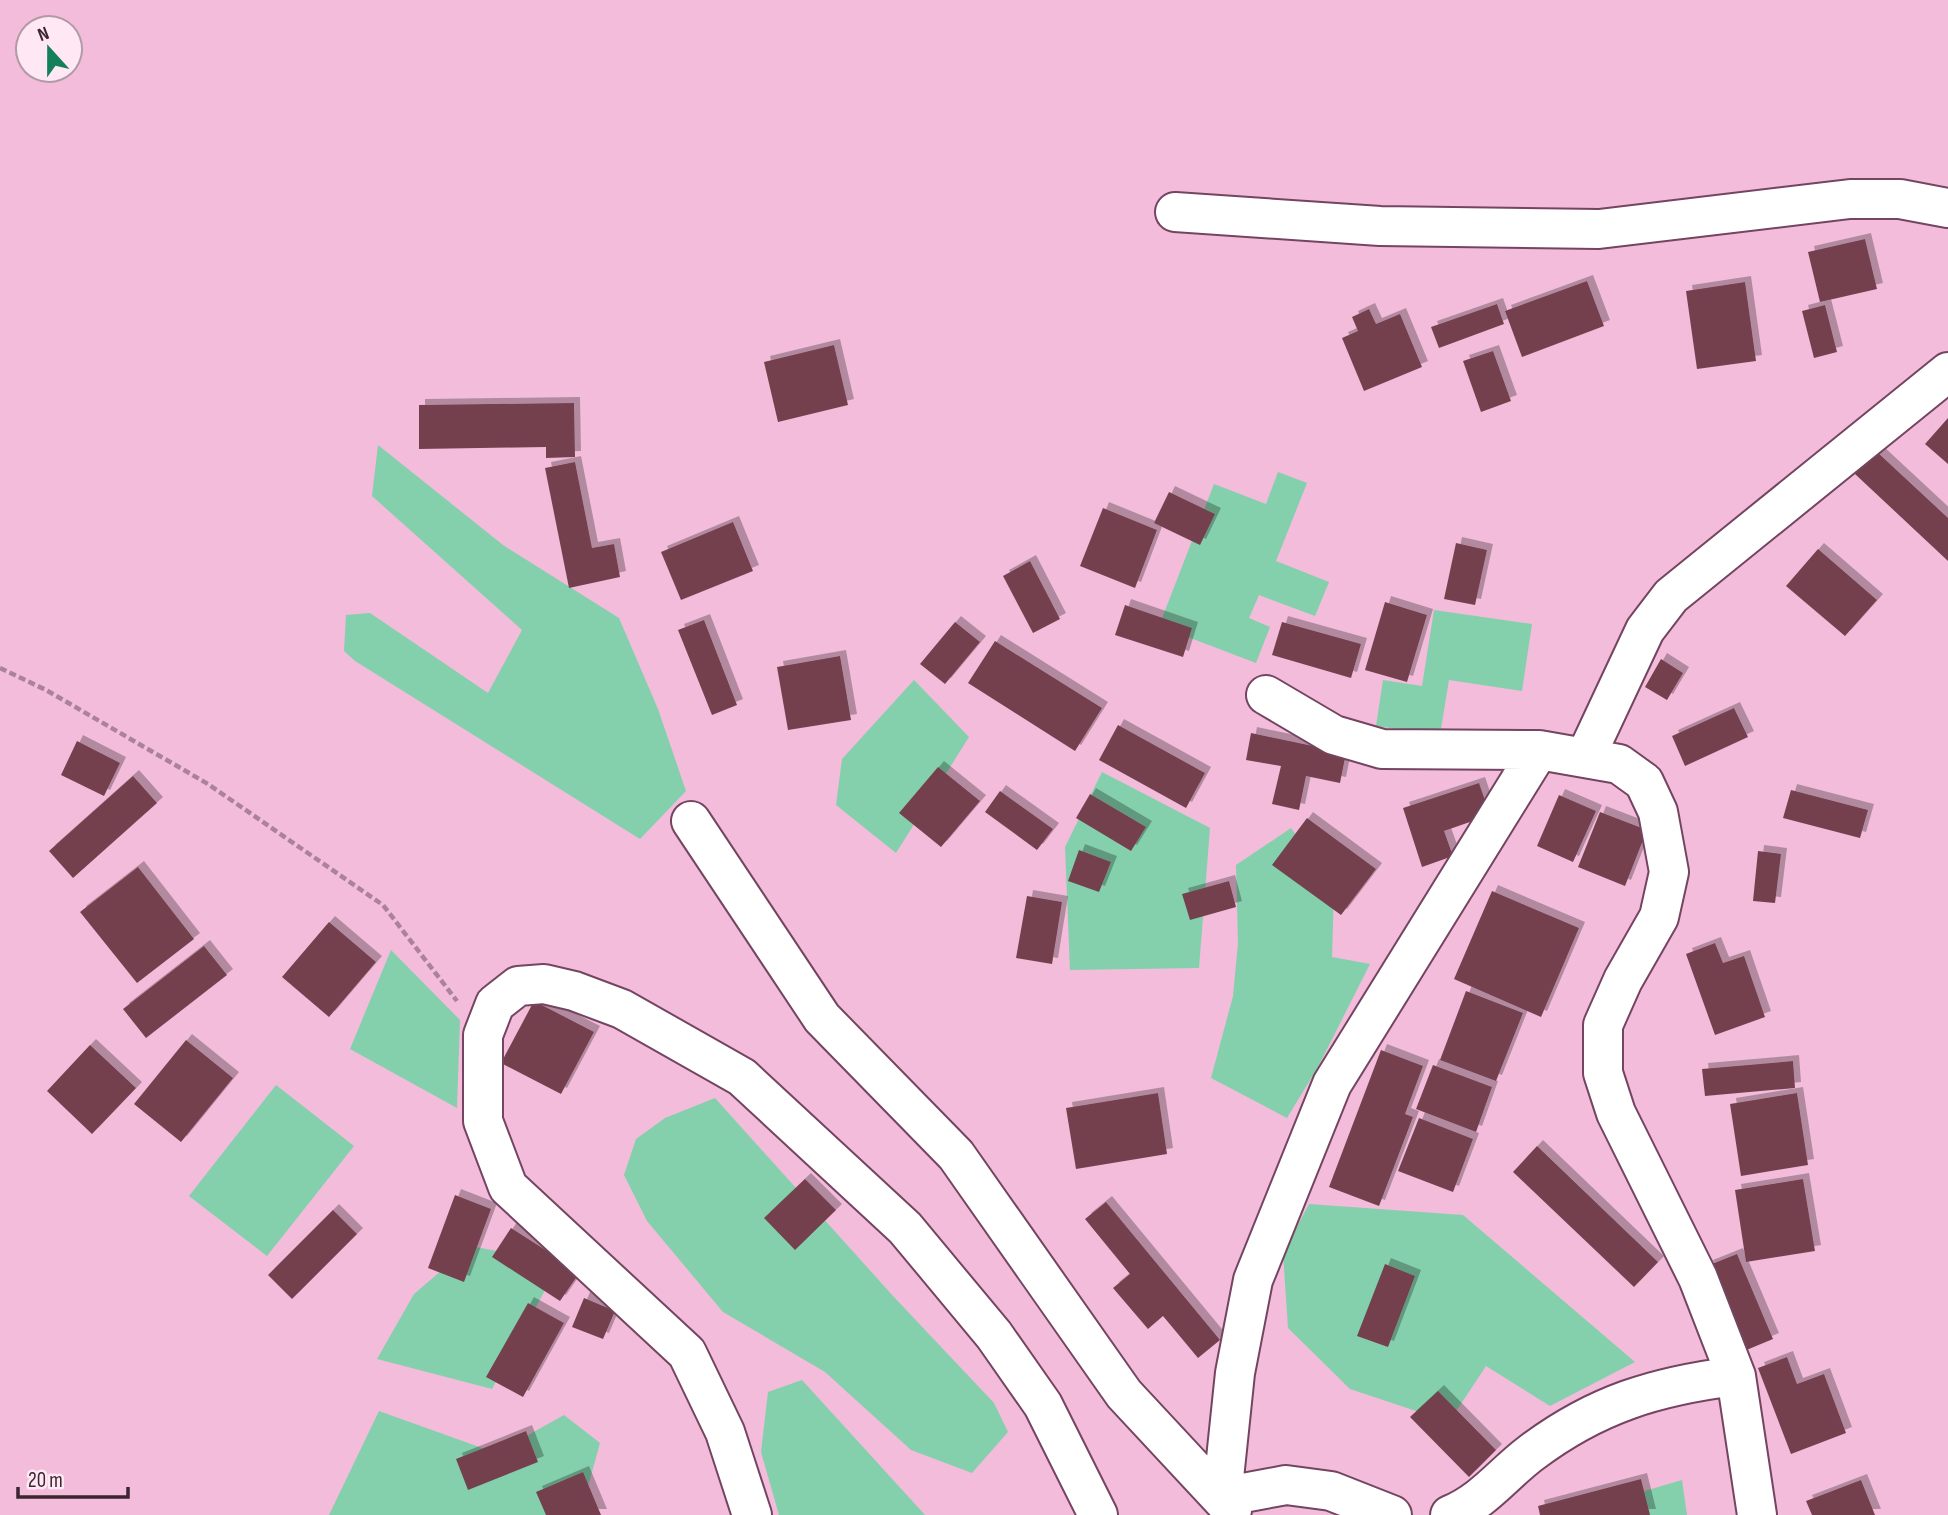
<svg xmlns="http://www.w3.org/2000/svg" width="1948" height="1515" viewBox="0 0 1948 1515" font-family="'Sofia Sans Condensed',sans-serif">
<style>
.green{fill:#84d0ad}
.building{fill:#75414e;filter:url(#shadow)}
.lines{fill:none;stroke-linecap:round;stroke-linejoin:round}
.minor-casing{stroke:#734560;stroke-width:42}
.path{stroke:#ab8299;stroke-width:4.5;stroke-dasharray:7 3.5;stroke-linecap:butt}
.minor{stroke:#fff;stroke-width:38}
</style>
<defs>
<filter id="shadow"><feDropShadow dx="6" dy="-6" stdDeviation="0" flood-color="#0004"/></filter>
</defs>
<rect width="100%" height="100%" fill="#f2bcda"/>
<path class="green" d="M378,445L503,545L619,618L658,709L686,791L640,839L355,661L344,651L346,615L370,613L488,693L522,630L372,496Z
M1278,472L1307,483L1276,561L1329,582L1315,616L1259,595L1249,618L1270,627L1256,663L1159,626L1214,484L1266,504Z
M1434,610L1532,624L1522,691L1449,680L1440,735L1376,726L1383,680L1422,686Z
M914,680L969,737L896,853L836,805L842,759Z
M1102,772L1210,828L1199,968L1070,970L1065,847Z
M1291,828L1334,890L1332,957L1370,964L1318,1067L1287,1118L1211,1078L1233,996L1238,943L1236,865Z
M391,950L460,1020L457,1108L350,1049Z
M276,1085L354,1146L267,1256L189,1196Z
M715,1098L893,1296L994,1403L1008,1432L972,1473L911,1450L825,1372L723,1312L647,1221L624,1175L636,1139L665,1118Z
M1309,1204L1463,1215L1635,1362L1550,1406L1486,1366L1449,1422L1350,1389L1288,1328L1283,1253Z
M470,1246L528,1257L551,1279L492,1389L377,1359L414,1294Z
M802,1380L925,1515H779L761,1452L768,1392Z
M379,1411L496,1453L564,1415L600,1443L580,1515H329Z
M1682,1480L1687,1515H1563Z"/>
<path class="building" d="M1865,239L1877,289L1820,302L1808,252Z
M1587,281L1604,326L1522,357L1505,311Z
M1745,282L1756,361L1697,369L1686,291Z
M1497,304L1504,324L1439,348L1431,327Z
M1825,305L1837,352L1814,358L1802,311Z
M1369,309L1376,324L1400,314L1422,367L1364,391L1342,338L1358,331L1352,317Z
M834,345L848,405L778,422L764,362Z
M1493,351L1511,401L1481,412L1463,361Z
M574,403L575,457L546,458V447L419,449V405Z
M1948,418V464L1925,444Z
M1876,451L1948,518V561L1855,474Z
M575,462L592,548L614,544L620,577L569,588L545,468Z
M1169,492L1215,514L1200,545L1154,523Z
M1103,508L1157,530L1135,588L1080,566Z
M733,522L753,571L681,600L661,552Z
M1456,543L1487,550L1475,605L1444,599Z
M1818,549L1877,600L1845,636L1786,586Z
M1030,561L1060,619L1033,633L1003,576Z
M1385,602L1427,615L1407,682L1365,670Z
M1125,605L1192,628L1183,657L1115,635Z
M704,620L737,705L712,715L678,630Z
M955,622L980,642L945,684L920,664Z
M1282,622L1361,644L1351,678L1272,655Z
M995,641L1102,708L1075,751L968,683Z
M840,656L851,720L788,730L777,667Z
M1661,659L1683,673L1667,700L1645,687Z
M1734,708L1748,737L1685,766L1672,736Z
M1118,725L1205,773L1186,808L1099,760Z
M1251,733L1346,753L1340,783L1306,776L1299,810L1272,804L1281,766L1246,760Z
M77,741L120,763L104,796L61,775Z
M938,767L980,801L941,847L899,813Z
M133,776L157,803L73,878L49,851Z
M1479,783L1490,815L1444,831L1453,856L1422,867L1403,808Z
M1791,790L1868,810L1860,838L1783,818Z
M1000,791L1053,829L1037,850L985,812Z
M1090,794L1146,827L1131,851L1076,818Z
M1559,795L1596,811L1573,862L1537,846Z
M1600,812L1647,830L1625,886L1578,867Z
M1307,818L1376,869L1341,915L1272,865Z
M1079,850L1111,862L1099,892L1068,881Z
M1758,851L1781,854L1775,903L1753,901Z
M138,867L194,939L137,983L80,912Z
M1229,881L1236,907L1190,920L1182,894Z
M1492,891L1579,928L1541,1017L1454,979Z
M1027,896L1062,902L1052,964L1016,958Z
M329,922L376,962L329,1017L282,977Z
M1715,943L1723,963L1744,956L1765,1017L1715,1035L1686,954Z
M204,946L227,975L146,1038L123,1009Z
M1466,991L1523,1013L1496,1081L1440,1060Z
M534,1001L594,1032L561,1094L501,1063Z
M186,1040L233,1078L181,1142L134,1104Z
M90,1045L136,1088L92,1134L47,1091Z
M1381,1050L1423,1066L1405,1114L1413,1117L1379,1206L1329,1187Z
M1793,1061L1795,1088L1705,1096L1702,1069Z
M1433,1065L1492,1087L1476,1132L1416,1109Z
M1158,1093L1167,1154L1076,1169L1066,1108Z
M1797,1093L1808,1165L1741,1176L1730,1104Z
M1419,1118L1473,1139L1453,1192L1398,1171Z
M1537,1146L1658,1262L1634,1287L1513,1172Z
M805,1179L836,1210L795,1250L764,1218Z
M1803,1179L1815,1251L1746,1262L1735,1190Z
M455,1195L491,1209L464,1282L428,1268Z
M1106,1202L1220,1340L1198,1358L1163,1316L1148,1329L1113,1288L1130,1274L1085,1219Z
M333,1210L357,1234L292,1299L268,1275Z
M511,1228L580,1272L560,1301L492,1257Z
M1737,1254L1773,1339L1744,1351L1707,1266Z
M1385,1264L1415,1276L1388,1347L1357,1336Z
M584,1298L615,1311L603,1339L572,1327Z
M528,1303L564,1323L523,1397L486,1377Z
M1787,1357L1797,1384L1824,1374L1846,1433L1791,1454L1758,1368Z
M1438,1391L1496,1450L1469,1477L1410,1417Z
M526,1431L538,1462L468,1490L456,1459Z
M583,1472L601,1515H546L536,1492Z
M1641,1479L1650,1515H1540L1538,1506Z
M1861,1480L1875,1515H1812L1806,1501Z"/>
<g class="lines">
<defs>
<path id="minor" d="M1175,212L1380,226L1599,229L1850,199H1900L1948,208
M1266,695L1334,735L1382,749L1539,750L1619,764L1644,782L1658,812L1669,872L1659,917L1623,980L1603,1025V1073L1616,1113L1698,1278L1736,1376L1757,1515
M1585,758L1645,630L1671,596L1948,372
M691,821L822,1018L956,1155L1124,1394L1232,1510
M752,1515L725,1432L687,1353L508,1187L483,1121V1035L495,1004L518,986L544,984L574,991L622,1009L742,1077L905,1228L994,1335L1043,1405L1098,1515
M1392,1515L1331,1491L1286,1485L1222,1497L1235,1373L1253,1280L1332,1084L1539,750
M1450,1515C1484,1501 1503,1474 1531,1453C1596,1404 1656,1386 1736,1376"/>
</defs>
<use href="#minor" class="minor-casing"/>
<path class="path" d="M0,668L46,690L208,784L383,905L457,1001"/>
<use href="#minor" class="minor"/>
</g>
<g transform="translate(49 49) rotate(339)"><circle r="33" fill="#ffe8f4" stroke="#b09aa6" stroke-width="2"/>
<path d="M0-5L12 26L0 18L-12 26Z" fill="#137f5b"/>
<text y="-10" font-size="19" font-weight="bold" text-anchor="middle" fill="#3a2531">N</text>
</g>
<path d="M18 1487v10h110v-10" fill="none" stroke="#3a2531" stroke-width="3.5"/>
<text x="28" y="1487" font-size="21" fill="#3a2531" stroke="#ffe8f4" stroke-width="5" paint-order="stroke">20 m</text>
</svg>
